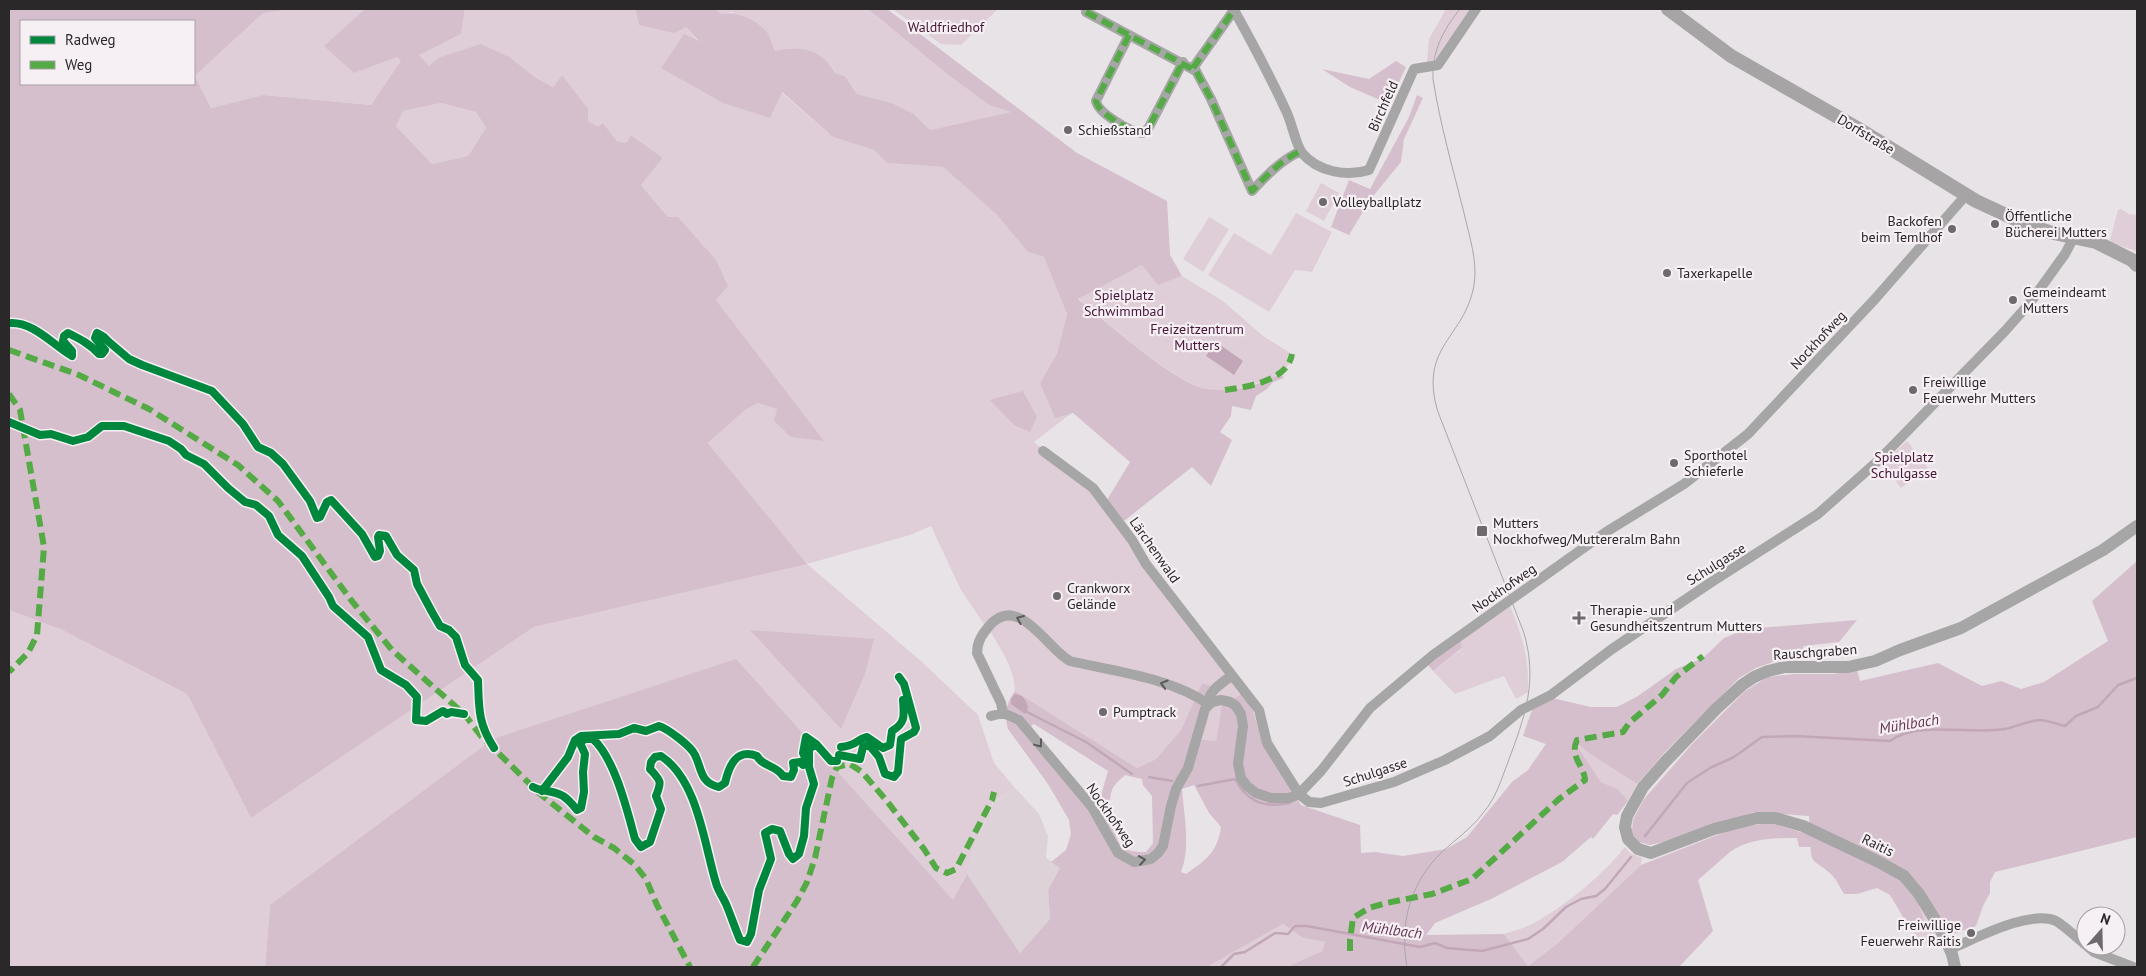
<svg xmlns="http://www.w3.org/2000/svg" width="2146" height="976" viewBox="0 0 2146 976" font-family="'PT Sans',sans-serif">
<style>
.built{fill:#dcd2d8}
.green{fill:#dfced8}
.forest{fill:#d6bfcd;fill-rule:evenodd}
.water{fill:#c2a7b8}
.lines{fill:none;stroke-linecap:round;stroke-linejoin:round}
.stream{stroke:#c2a7b8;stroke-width:2.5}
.minor{stroke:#a7a6a6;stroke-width:10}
.tertiary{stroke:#a7a6a6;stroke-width:12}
.secondary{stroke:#a7a4a6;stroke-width:14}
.tram{stroke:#aaa7a9;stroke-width:1}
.quiet{stroke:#54aa44;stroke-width:6;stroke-dasharray:12 6;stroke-linecap:butt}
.cycleway-casing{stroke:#f6eff3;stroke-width:11}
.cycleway{stroke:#00873e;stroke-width:8}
.oneway{stroke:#5d5a5c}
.poi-dot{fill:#6d696c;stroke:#f6eff3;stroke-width:2}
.labels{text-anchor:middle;stroke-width:4.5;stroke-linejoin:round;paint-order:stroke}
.park-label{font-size:14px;fill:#461738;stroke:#f6eff3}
.street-label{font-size:14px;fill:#2b282a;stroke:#f6eff3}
.poi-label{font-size:14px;fill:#2b282a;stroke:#f6eff3;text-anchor:start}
.water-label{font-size:15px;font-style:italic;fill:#663456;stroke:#f6eff3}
</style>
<rect width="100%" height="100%" fill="#e8e3e6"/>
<path class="built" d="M1015,788L1039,814L1048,836L1046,858L1061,868L1048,890L1050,919L1020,953L967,874L975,844L994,802Z"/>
<path class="green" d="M293,9H365L325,46L397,57L402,61L371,105L263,95L211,108L195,76L263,13Z
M465,9H635L639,25L686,27L699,42L718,43L750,82L768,81L833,137L874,150L887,163L943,167L996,214L1028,252L1045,257L1067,314L1057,353L1040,383L1073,412L1034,442L1091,491L1242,694L1222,704L1216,741L1194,739L1211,686L1202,683L1181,730L1156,759L1137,768L1015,691C1015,671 1002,650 991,633L987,638L984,624L961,590L931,526L910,535L807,564L922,662L978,715L994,763L1015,788L993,802L975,844L967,874L953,901L806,737L270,905L265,967H9V610L60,629L187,694L251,818L534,627L806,564L708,443L745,410L758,403L777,409L791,437L767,367L716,300V260L668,217L641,185L663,158L631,135L626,143L617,141L603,123L598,128L588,121L562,75L553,87L536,78L511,58H438L429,66L418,55L461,34Z
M715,9H868L947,74L989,105L1012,112L930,130L914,114L892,103L857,94L845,76L835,73C821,48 802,46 775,52L732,12L722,14Z
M896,9H998L961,45L941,44L895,11Z
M1446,9H1472L1440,58L1427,62L1429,39Z
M441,103L476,112L486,128L468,156L432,164L396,126L402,111Z
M1321,183L1339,193L1324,221L1306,211Z
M2121,209L2129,214L2137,215V251L2114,244L2110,240L2118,210Z
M1296,213L1332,232L1312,272L1295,270L1269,312L1208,275L1234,233L1271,255Z
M1209,217L1229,229L1203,272L1183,259Z
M1142,265L1159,284L1182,276L1223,301L1263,336L1292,354C1290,370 1277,376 1263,381C1245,387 1225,393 1206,389C1175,383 1106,321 1078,298Z
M1907,441L1928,468L1901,488L1882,464Z
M1510,606C1523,638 1529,658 1528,692L1516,699L1504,676L1455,694L1433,671L1462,649L1461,640Z
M1572,739L1590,754L1637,784L1628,801L1618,789L1601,782Z
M1625,847L1630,853L1642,858L1641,865L1558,943L1528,966L1504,934C1513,931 1522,929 1530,925C1563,908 1602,876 1625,847Z
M1917,899L1948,936L1939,946L1926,943L1912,932H1920Z
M1283,924L1303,938L1325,942L1322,951L1287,967H1207Z"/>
<path class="forest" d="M9,9H293L263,13L195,76L211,108L263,95L371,105L401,61L397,57L354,73L324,46L365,9H465L461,34L419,55L429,66L438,58L481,44L511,58L536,78L553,87L562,75L588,109V121L598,127L603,123L617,141L626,143L631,135L663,158L641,185L668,217H678L716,260L728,286L716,300L824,441L791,437L774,421L777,409L758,403L745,410L708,443L807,564L534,627L251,818L187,694L60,629L9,610ZM194,21V84H21V21ZM441,103L476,112L486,128L468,156L432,164L396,126L403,111Z
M635,9H715L722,14C736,11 754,19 765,30C770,35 772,45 775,51C802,46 821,48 835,73L845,76L857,94L892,103L914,114L930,130L1011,112L989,105L947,74L868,9H887L1077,153L1167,201L1170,255L1182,276L1158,285L1142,265L1078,299C1106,321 1176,385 1207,389C1232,393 1260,385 1281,373L1284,378L1273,382L1267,389L1256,396L1251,410L1232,406L1231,416L1220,432L1232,440L1211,486L1192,467L1124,521L1107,500L1130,462L1073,413L1055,418L1040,383L1057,353L1067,314L1044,257L1028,252L996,214L943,167L887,163L874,150L833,137L782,92L770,118L723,103L661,68L684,34L699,41L686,27L674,33L639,25Z
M1396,61L1406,67L1389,104L1350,87L1322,69L1369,79Z
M1417,95L1423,98L1404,139L1401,162L1370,200L1349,235L1331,227L1349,180L1370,189L1409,117Z
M1023,391L1037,417L1030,432L1014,425L990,400Z
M2137,561V837L1995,872L1990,882V893L1983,906L1976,926L1948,936L1917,900L1925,924L1921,932H1912L1890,895L1877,888L1857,894H1844C1840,887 1836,879 1831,874C1820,863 1809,864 1811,847H1799L1797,838C1775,838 1749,838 1730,852C1719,861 1709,871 1698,880L1713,931L1679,967H1287L1322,951L1325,942L1303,938L1283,924L1207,967H265L270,905L493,739L736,659L953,900L967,874L1020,953L1050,919L1048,890L1060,868L1051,862L1066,850L1071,834L1069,820L1048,784L1008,729C1004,715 1006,703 1015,691L1137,768L1156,759L1181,730L1202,683L1212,686L1195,739L1216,741L1222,704L1242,694L1253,711L1263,743L1301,805L1360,825L1361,853L1375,852L1403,856L1446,849L1467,837L1512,782L1528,770L1546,744L1523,736L1533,707L1552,698L1591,707H1617L1638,696L1676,669L1703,658L1724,638L1746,629L1857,620L1839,642L1804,646L1797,661L1773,662L1756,668L1739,678L1666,751L1637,784L1590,754L1573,740L1601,782L1618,789L1628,801L1617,815L1613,814L1593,839L1591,837L1562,862L1491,899L1435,923L1426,935L1504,934L1528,966L1558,943L1641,865L1740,826L1772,823L1810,835L1809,816L1754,812L1669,841L1650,845L1636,841L1632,832L1633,820L1644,799L1694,742L1745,691L1768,677L1794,674H1834L1857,669L1860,681L1938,663L1982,686L2001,681L2021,689L2044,682L2108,641L2092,601ZM1034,724L1108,771L1098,806L1052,755L1031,726ZM1125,775L1142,779L1143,785L1152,796L1153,843L1146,852C1137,852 1126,852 1120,844C1113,834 1107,802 1112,790C1114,784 1121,779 1125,775ZM1194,785L1209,813L1221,827C1217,853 1206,860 1186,874L1181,872C1191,846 1184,816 1182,789Z
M750,630L874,639L865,674L841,729Z
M1461,640L1462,648L1433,671L1428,665Z"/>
<path class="water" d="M1216,342L1243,361L1234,375L1206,356Z
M1015,694L1022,696C1026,701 1031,708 1025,714L1011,704V699Z"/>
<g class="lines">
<path class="stream" d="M1027,712L1086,742L1132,774
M1149,777L1172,781
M1198,786L1235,779C1248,803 1264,808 1290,803
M1645,836L1687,783L1710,768L1734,757L1762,737L1794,736L1890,741C1920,720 1970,735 2005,729C2016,727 2027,721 2039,720C2047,720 2057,724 2065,726L2076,716L2098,707L2118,685L2137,678
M1221,967L1234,954L1245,952L1275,933L1288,934L1295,926H1307L1420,947L1435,943L1447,948L1482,951L1528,939L1543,929L1566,907L1581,899L1596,896L1605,889L1631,857"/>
<path class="minor" d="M1232,9L1234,10C1253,44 1271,78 1287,113C1292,124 1296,145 1302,153C1318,172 1347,177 1369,170L1414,69L1438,65L1476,9
M1086,12L1196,71L1211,99L1252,191C1267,175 1281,160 1301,151
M1129,35L1096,101C1098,113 1130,132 1142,133L1148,129L1183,62
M1193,68L1234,10
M1043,451L1093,488L1132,540L1146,564L1259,710L1267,743L1299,794L1309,802L1321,803L1394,782L1445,760L1490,736L1521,710L1551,695L1612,649L1710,583L1818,514L1879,460L2005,331L2029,304L2065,254L2074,237
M1208,704C1209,690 1221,684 1231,676
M1003,713L1001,703L977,653C977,641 983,633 990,625C1019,593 1048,650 1070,661C1113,671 1172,678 1208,704
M991,716L1003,713L1019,720L1092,807L1118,853L1134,862L1151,859L1158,853L1163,846L1171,806L1176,789L1188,768L1205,709L1212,702L1221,700L1230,702L1236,706L1241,714L1243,726L1238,764L1241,778L1247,786L1256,793L1271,798H1289L1299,794L1321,771L1370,708L1433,655L1606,532L1684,484L1748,434L1875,299L1966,195
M2087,946L2094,952L2133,967
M1950,949C1975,939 2030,909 2056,921C2066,927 2077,938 2086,945"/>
<path class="tertiary" d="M1955,967L1952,954L1939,926L1919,894L1904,876L1879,862L1803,826L1775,818H1757L1714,829L1651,853L1638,849L1628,839L1625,827L1627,816L1643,787L1665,762L1717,708L1742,685L1754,677L1768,671L1785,667H1848L1875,661L1900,650L1961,628L2103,550L2137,526"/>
<path class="secondary" d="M1668,9L1731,56L1857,128L1976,201L2017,220L2049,232L2096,242L2132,260L2137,265"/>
<path class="tram" d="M1407,967C1399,924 1410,883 1442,852C1456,839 1472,828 1483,813C1496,798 1501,780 1508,762C1525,716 1538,682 1524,633L1438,412C1418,346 1465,338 1474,285C1478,261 1469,236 1464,213C1453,169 1440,124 1433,79C1432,51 1443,30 1460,9"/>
<path class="quiet" d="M1086,12L1196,71L1211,99L1252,191C1267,175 1281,160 1301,151
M1129,35L1096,101C1098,113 1130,132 1142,133L1148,129L1183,62
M1193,68L1234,10
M9,350L79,375L149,409L238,465L278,501L351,600L392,650L465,715L481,736L539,793L594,837L614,848L635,865L646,879L657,905L690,967
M1225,390C1247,387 1288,381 1292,354
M9,394L20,410L44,547L37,635L28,653L9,672
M1350,951V940L1353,918L1369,908L1386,903L1432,894L1472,879L1559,799L1585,780C1584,765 1569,757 1577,740L1623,732L1629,723L1662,695L1676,677L1703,656
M753,967L797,901L807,882L815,858L832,778L837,767L850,764L862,772L886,800L924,849L936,868L947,873L956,869L992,800L994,792"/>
<defs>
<path id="cycleway" d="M9,323C33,321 53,345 72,356V351L63,341L64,336L68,333C80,339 90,344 99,354H102L105,350L95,338L97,333L104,337L109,342L129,359L142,365L212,391L243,424L258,447L271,453L283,464L310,501L317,518L320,517L327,502L331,500L362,534L375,557L378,556L380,551L378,537L379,535L386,536L397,555L414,570L417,584L432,612L440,626L449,630L456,637L465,665L478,680C479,709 478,723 494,748
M9,422L40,435L51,434L73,441L88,437L102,426H124L169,441L181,449L186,455L204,464L228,488L245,502L256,505L269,516L278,535L302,556L329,597L333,606L368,637L381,670L406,685L417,697L416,720L426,721L443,711L447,714L451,712L464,714
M841,747C857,746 855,740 867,737L883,748L890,745L892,731C906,723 904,715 903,700
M839,755L860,759L863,747L869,745L879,757L885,774L894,777L898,772L901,739L914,732L916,728L904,684L899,677
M533,787C542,792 554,790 563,796C568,799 573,805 577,810L581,808L584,792L583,772L585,754L580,743L585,739H593C615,759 627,810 635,839L641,847L650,842L661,809L656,796C662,781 661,781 650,769L651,762L655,757L661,756C698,780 704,844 716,883C718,891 723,897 726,904C731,916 735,928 740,940L747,942L751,934L759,890L771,859L765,833L772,829L780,831L789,854L793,859L799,854L804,836L806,808L814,784L809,767V749L816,744
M542,791L568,757L575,740L581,736L619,734L634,728L646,731L659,726C668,729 691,746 695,755C702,769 700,783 719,787L725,783C729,766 736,748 757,756C763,767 776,765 783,776L791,777L794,770L793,763L800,762L803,765L806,760L803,753L806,737L816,744L831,761H837"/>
</defs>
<use href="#cycleway" class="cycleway-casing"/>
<use href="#cycleway" class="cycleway"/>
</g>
<defs><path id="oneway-chevron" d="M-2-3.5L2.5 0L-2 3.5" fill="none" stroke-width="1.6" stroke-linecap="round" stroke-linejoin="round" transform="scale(1.25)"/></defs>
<g class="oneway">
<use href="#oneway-chevron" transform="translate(1020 619) rotate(-157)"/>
<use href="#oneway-chevron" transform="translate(1164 684) rotate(-163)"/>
<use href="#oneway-chevron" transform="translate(1039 744) rotate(53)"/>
<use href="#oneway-chevron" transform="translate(1142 860) rotate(-8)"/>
</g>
<g class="poi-dot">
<circle cx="1068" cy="130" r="5"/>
<circle cx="1323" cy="202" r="5"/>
<circle cx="1995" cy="224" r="5"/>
<circle cx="1952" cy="229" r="5"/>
<circle cx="1667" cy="273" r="5"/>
<circle cx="2013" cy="300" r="5"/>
<circle cx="1913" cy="390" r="5"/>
<circle cx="1674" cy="463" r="5"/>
<rect x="1476" y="525" width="12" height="12" rx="2.5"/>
<circle cx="1057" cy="596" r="5"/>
<path d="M1576.5 610.5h5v5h5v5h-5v5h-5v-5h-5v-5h5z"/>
<circle cx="1103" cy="712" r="5"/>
<circle cx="1971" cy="933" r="5"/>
</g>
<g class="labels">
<g class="park-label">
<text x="946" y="32">Waldfriedhof</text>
<text x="1124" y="300">Spielplatz<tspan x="1124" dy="16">Schwimmbad</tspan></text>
<text x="1197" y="334">Freizeitzentrum<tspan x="1197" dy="16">Mutters</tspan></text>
<text x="1904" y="462">Spielplatz<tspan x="1904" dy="16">Schulgasse</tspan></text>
</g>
<g class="street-label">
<text transform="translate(1383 106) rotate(-66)" y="5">Birchfeld</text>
<text transform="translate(1866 134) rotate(31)" y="5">Dorfstraße</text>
<text transform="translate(1818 340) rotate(-47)" y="5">Nockhofweg</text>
<text transform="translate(1155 550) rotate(55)" y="5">Lärchenwald</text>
<text transform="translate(1716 564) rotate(-32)" y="5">Schulgasse</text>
<text transform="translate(1504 588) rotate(-35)" y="5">Nockhofweg</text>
<text transform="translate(1815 652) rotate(-4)" y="5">Rauschgraben</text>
<text transform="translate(1375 772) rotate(-18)" y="5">Schulgasse</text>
<text transform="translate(1111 815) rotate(55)" y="5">Nockhofweg</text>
<text transform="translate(1878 845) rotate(26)" y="5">Raitis</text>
</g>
<g class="poi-label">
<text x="1078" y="135">Schießstand</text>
<text x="1333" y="207">Volleyballplatz</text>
<text x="2005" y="221">Öffentliche<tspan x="2005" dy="16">Bücherei Mutters</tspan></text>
<text x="1942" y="226" text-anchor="end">Backofen<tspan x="1942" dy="16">beim Temlhof</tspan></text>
<text x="1677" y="278">Taxerkapelle</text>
<text x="2023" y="297">Gemeindeamt<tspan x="2023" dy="16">Mutters</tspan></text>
<text x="1923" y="387">Freiwillige<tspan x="1923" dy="16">Feuerwehr Mutters</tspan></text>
<text x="1684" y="460">Sporthotel<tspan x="1684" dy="16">Schieferle</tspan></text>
<text x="1493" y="528">Mutters<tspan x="1493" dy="16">Nockhofweg/Muttereralm Bahn</tspan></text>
<text x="1067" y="593">Crankworx<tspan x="1067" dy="16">Gelände</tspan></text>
<text x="1590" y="615">Therapie- und<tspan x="1590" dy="16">Gesundheitszentrum Mutters</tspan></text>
<text x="1113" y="717">Pumptrack</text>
<text x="1961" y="930" text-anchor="end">Freiwillige<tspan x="1961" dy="16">Feuerwehr Raitis</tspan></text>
</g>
<g class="water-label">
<text transform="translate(1909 724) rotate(-9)" y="5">Mühlbach</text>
<text transform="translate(1392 930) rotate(7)" y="5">Mühlbach</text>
</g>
</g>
<rect width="2146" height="976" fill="none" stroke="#2b282a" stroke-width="20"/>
<rect x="20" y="20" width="175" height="65" fill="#f6eff3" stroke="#a59fa3"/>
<rect x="30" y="36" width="25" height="8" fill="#00873e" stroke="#a59fa3"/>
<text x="65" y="45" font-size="15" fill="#2b282a">Radweg</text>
<rect x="30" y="61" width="25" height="8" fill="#54aa44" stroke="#a59fa3"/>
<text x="65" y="70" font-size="15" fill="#2b282a">Weg</text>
<g transform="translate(2101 931) rotate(20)"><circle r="24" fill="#f6eff3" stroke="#a59fa3"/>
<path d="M0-4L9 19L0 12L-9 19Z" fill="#6d696c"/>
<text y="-8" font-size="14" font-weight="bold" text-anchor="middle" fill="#2b282a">N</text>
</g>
</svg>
